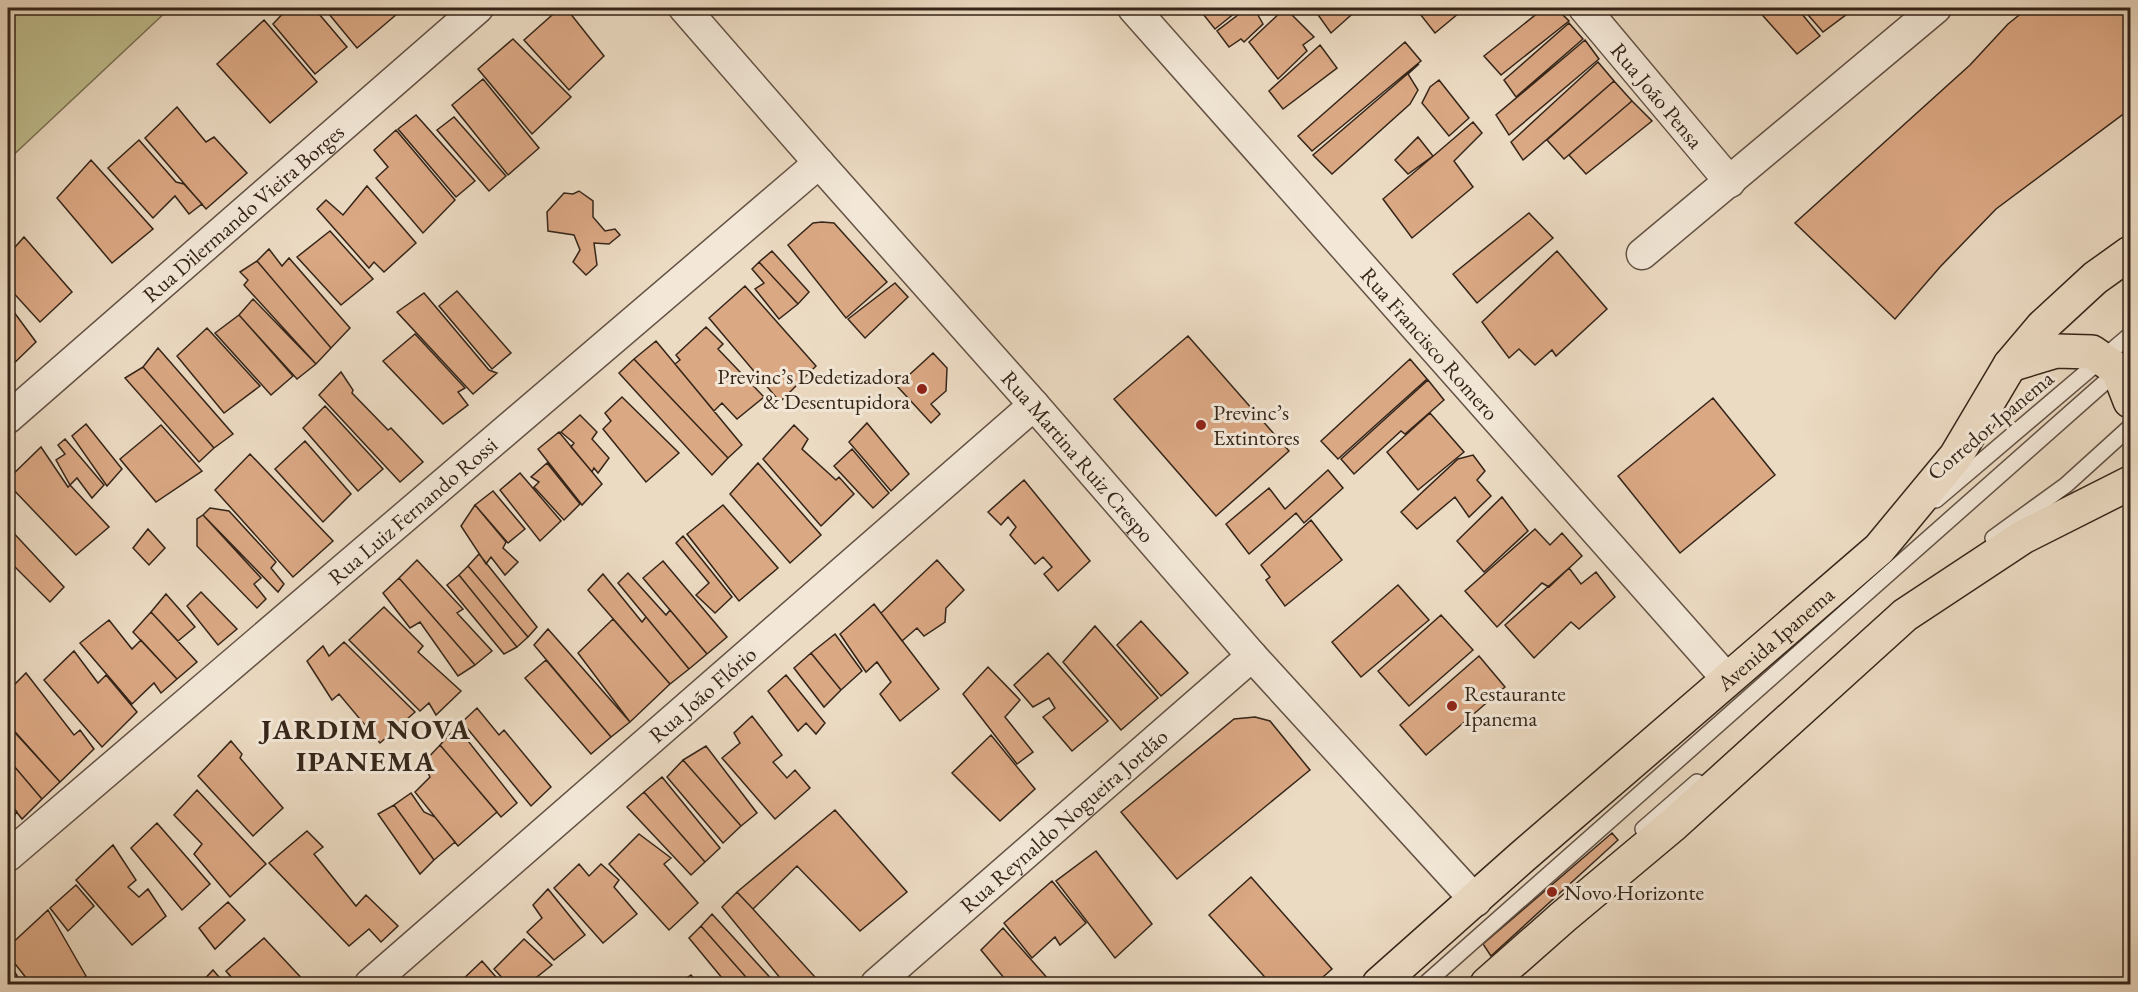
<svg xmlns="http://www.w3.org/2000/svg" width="2138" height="992" viewBox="0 0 2138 992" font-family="'EB Garamond',serif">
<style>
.green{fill:#c0be8e;stroke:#7a7254;stroke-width:1.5}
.building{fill:#dba884;stroke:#352519;stroke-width:1.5}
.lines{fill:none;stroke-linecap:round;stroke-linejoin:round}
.service-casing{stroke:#635244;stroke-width:18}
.minor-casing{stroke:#635244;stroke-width:33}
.primary-casing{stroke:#352519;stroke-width:36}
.service{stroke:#f3e8d8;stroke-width:15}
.minor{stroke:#f3e8d8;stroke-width:30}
.primary{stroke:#ecdbc3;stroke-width:33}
.poi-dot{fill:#8f2418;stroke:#f3e8d8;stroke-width:2}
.labels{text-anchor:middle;stroke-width:6;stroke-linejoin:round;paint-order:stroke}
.street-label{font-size:22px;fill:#352519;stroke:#f3e8d8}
.poi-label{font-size:22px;fill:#352519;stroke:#f3e8d8;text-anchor:start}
.district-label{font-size:28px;font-weight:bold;letter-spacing:1.5px;fill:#352519;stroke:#f3e8d8}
</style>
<rect width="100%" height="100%" fill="#ecdbc3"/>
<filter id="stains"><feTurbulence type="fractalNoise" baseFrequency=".00333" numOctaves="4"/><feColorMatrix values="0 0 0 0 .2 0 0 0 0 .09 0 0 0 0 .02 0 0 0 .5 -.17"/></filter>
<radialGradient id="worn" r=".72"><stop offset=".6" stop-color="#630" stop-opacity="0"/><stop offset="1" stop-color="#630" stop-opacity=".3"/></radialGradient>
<path class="green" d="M8,8H170L8,160Z"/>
<path class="building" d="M288,8H314L347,47L315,74L273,24Z
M324,8H392L397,14L357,48Z
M560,8H566L604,56L569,90L524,40Z
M1212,8H1241L1215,29L1203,14Z
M1247,8H1254L1263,24L1244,42L1241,39L1229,47L1217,31Z
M1285,8L1314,37L1303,45L1307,51L1278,79L1249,42Z
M1319,8H1359L1331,33L1316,12Z
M1428,8H1465L1435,33L1420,14Z
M1544,8H1556L1569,21L1501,75L1484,56Z
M1756,8H1797L1820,36L1797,54Z
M1802,8H1842L1847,14L1823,32Z
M2028,8H2130V109L1996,209L1940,267L1895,319L1795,223L1970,65L2008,24Z
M264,20L317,82L270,123L217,64Z
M1569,23L1583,39L1516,97L1504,80Z
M513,39L571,97L532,134L478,69Z
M1585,40L1599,59L1509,135L1496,115Z
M1405,42L1421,61L1312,151L1298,136Z
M1320,45L1337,68L1283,109L1269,91Z
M1598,62L1614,81L1523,160L1511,142Z
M1419,64L1408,74L1418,90L1410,104L1332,174L1313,155Z
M483,79L539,148L508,175L452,105Z
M1439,80L1469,118L1449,136L1422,103L1430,87Z
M1614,81L1632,101L1564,159L1547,140Z
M1632,101L1652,121L1586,174L1569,155Z
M177,107L206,142L214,137L247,173L206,209L145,138Z
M416,115L475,181L456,197L398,129Z
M454,117L506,176L489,191L437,130Z
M1473,122L1482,133L1454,161L1473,187L1412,238L1383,199Z
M396,130L455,200L423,233L376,178L388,167L374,150Z
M1418,137L1433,156L1408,174L1395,160Z
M139,140L176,182L184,184L202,204L189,214L175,196L153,218L108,168Z
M91,160L153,229L112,263L57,198Z
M367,186L416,243L384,272L374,262L369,268L317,209L326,200L343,215Z
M579,191L593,201V217L605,231L615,229L620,235L609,244L594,243L597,265L586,275L573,262L580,250L574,235L548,231L547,212L564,193L573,194Z
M1529,213L1553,238L1477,303L1453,274Z
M822,222L834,223L887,282L846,318L788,245L813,223Z
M330,231L373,279L341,305L297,257Z
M24,237L72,292L40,322L8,287V255Z
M269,249L282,266L289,258L350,328L331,348L257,261Z
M772,251L809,292L798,304L759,262Z
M1557,251L1607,309L1556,356L1552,350L1535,365L1519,349L1509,358L1482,322Z
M257,261L331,348L316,364L244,285L248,280L240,272Z
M759,262L798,304L779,319L755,289L764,283L752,269Z
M895,283L908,297L865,338L848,319Z
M745,286L816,366L780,402L709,318Z
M457,291L511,353L492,369L439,306Z
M424,293L489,370L497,373L473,394L397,312Z
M253,299L316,364L297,379L239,315Z
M8,304L36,342L8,369Z
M239,315L293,376L271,395L215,333Z
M706,327L723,344L718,349L764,397L737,419L722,403L714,411L675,364L680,360L676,355Z
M207,328L260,386L224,413L177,356Z
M415,334L465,388L458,392L468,405L443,424L383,361Z
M1188,336L1289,451L1216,516L1114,399Z
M656,341L742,445L728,458L634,359Z
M158,348L233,434L214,448L143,367Z
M933,353L947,368L946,391L931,404L940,414L931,423L897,386Z
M634,359L728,458L712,475L619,373Z
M1410,359L1427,379L1338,459L1321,441Z
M143,367L214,448L199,462L125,378Z
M341,372L353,390L352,393L388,430L391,428L423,462L400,482L319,395Z
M1428,380L1444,400L1405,434L1401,431L1354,474L1341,459Z
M622,397L679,453L646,482L603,429L611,421L605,413Z
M1713,398L1775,475L1680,553L1618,476Z
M325,406L383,469L358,491L303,428Z
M1430,413L1464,452L1418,490L1387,452Z
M580,415L597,432L592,439L609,458L598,473L594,468L592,472L571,447L574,443L561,432Z
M867,423L909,474L891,491L849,442Z
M86,424L122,469L107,486L72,436Z
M161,425L202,471L156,502L120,459Z
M794,425L808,439L802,449L836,480L839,477L854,494L821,526L763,459Z
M559,432L602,484L582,505L538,449Z
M65,439L104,485L92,498L77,478L70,485L56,460L65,454L58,445Z
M305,441L351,494L323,522L275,469Z
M41,447L68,487L70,485L109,527L76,555L8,484V479Z
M852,449L889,493L873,508L834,466Z
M250,454L333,541L293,577L215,490Z
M1473,455L1485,471L1477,480L1491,496L1469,517L1455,497L1417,529L1401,512L1458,459Z
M547,463L580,504L564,520L534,487L539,482L531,477Z
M758,463L821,535L790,563L730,494Z
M1328,470L1343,488L1304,523L1296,513L1249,554L1226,524L1269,488L1285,509Z
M520,473L561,521L540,541L500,490Z
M1024,480L1090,561L1058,591L1044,574L1052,567L1043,557L1035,564L1010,535L1016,527L1008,517L1001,525L988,512Z
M493,491L525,529L508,543L475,505Z
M1502,497L1528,531L1484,572L1457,541Z
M475,505L506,542L503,548L518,562L505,575L491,557L486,564L461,526Z
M723,505L778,568L739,601L687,534Z
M210,508L229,511L276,562L271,568L284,584L278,592L203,515Z
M203,515L261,578L254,584L266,599L257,608L197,546V519Z
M1311,520L1342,560L1285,606L1266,580L1270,577L1261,565Z
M8,527L64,587L50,602L8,560Z
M148,529L165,548L149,565L133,548Z
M1535,529L1550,545L1562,533L1582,556L1549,587L1542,583L1497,627L1465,591Z
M683,536L732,597L715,613L696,595L709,583L676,543Z
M479,554L537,627L528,637L468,566Z
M417,560L463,609L457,613L492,651L475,665L399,578Z
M937,560L964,590L946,608L945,622L924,636L917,628L902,641L881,613Z
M663,561L727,637L707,654L643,578Z
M468,566L528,637L517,647L459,575Z
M1569,568L1581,584L1596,572L1615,597L1579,629L1571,622L1534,658L1505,625Z
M628,573L666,615L670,610L707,654L689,669L618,583Z
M603,574L642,622L646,617L689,669L670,684L588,590Z
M459,575L517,647L504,654L447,585Z
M399,578L475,665L458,676L420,622L410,628L383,593Z
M1398,585L1429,620L1361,677L1332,642Z
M201,592L237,629L218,645L187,606Z
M166,594L195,627L178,641L151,612Z
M874,604L939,689L900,721L880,694L891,682L877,662L866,672L840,634Z
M384,607L423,646L418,652L461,691L436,715L429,703L420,711L349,640Z
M151,612L197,662L177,679L133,632Z
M1441,615L1473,650L1409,706L1378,671Z
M613,619L670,684L630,722L578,653Z
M109,620L132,649L141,640L177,679L161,693L154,683L132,704L80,643Z
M1141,621L1188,673L1161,696L1117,645Z
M1095,626L1158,698L1121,730L1063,662Z
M548,629L630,722L611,737L534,645Z
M835,634L862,671L841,690L811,653Z
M344,642L415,712L380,743L339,694L332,700L307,661L323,646L329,656Z
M74,651L98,683L106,675L137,712L102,747L44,680Z
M811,653L841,690L824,707L794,668Z
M1048,653L1108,721L1072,751L1043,717L1055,708L1049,698L1033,707L1014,685Z
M1479,656L1505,687L1426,755L1400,725Z
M546,660L611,737L591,754L525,678Z
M988,667L1020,700L1005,717L1033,752L1017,764L963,694Z
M26,673L74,735L80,730L94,749L60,782L8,724V691Z
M786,675L825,723L816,734L806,723L798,731L768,691Z
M477,708L499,735L504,730L551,787L531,806L462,722Z
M752,716L782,755L773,762L787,778L795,770L810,788L775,819L722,758L740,743L734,733Z
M1255,717L1270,721L1310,770L1177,879L1121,812L1234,719Z
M8,725L60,782L42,799L8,759Z
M457,727L517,803L501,817L440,745Z
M991,735L1035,789L1000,821L952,773Z
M231,741L242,754L240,758L283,808L253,836L198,776Z
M440,745L497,812L458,846L415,792L430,777L423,763Z
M706,746L757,813L741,826L683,760Z
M8,759L42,799L22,819L8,801Z
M683,760L741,826L723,843L667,777Z
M662,777L720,848L705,862L644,792Z
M197,790L266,864L230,897L194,854L202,844L174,815Z
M644,792L705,862L691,875L627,807Z
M411,793L424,812L435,817L455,842L434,860L394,805Z
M8,801L17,812L8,823Z
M394,805L434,860L420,874L378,814Z
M835,810L907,892L860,931L797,866L753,909L737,892Z
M157,823L210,884L182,910L131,848Z
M307,831L323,847L314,854L356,906L366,895L398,926L381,942L369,929L349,946L269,863Z
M1612,833L1618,840L1491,956L1483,944Z
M639,834L671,858L664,864L698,903L669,930L609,864Z
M113,845L136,880L128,887L139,897L148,889L166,916L132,945L76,880Z
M1096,851L1152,924L1115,958L1056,881Z
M579,864L589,876L601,864L619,880L614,887L637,914L603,943L554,888Z
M1251,877L1332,969L1315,984H1271L1209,915Z
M1052,881L1086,923L1060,945L1055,937L1032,958L1004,923Z
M76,885L94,906L68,931L50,908Z
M548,889L585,935L554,960L527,932L542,918L533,905Z
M737,892L753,909L815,977L805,984H785L722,907Z
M228,902L245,920L215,949L199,928Z
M48,910L86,976L77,984H31L8,955V947Z
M712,914L776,984H752L701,926Z
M701,926L752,984H727L689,938Z
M1003,928L1049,980L1044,984H1009L981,950Z
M264,938L307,984H237L226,971Z
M524,939L552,965L528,984H508L494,969Z
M8,961L22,984H8Z
M482,961L502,984H458Z
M213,970L225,984H200Z
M691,975L698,984H678Z"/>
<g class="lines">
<defs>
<path id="service" d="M1936,500L2130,335
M1993,538L2066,485L2130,427
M1643,829L1697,782
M1425,984L2130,360"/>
<g id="minor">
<path id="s1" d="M684,8L819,163L1034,405L1252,656L1476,901"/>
<path id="s2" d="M1133,8L1728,680"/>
<path id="s3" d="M1584,8L1730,182"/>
<path d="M1642,254L1936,8"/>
<path id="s4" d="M8,418L478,8"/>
<path id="s5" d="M8,856L819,163"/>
<path id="s6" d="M370,984L1034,405"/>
<path id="s7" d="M876,984L1252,656"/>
</g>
<g id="primary">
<path d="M2010,365L2056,351L2092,352L2118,370L2130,401"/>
<path id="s8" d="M1379,984L1522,857L1879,549L1956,456L2010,365L2043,326L2095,278L2130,253"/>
<path d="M1487,984L1563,917L1674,824L1905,615L2023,537L2130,483"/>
</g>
</defs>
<use href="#service" class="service-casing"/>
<use href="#minor" class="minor-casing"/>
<use href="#primary" class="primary-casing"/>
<use href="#service" class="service"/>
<use href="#minor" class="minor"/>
<use href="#primary" class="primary"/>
</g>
<g class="poi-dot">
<circle cx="922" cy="389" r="6"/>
<circle cx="1201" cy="425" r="6"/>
<circle cx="1452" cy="706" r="6"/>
<circle cx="1552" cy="892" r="6"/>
</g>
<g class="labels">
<g class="street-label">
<text dy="8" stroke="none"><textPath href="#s3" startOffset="114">Rua João Pensa</textPath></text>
<text dy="8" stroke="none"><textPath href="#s4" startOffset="312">Rua Dilermando Vieira Borges</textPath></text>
<text dy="8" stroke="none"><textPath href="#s2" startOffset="448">Rua Francisco Romero</textPath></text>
<text transform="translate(1990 425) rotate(-40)" y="8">Corredor Ipanema</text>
<text dy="8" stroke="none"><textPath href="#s1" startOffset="597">Rua Martina Ruiz Crespo</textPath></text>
<text dy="8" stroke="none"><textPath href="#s5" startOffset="532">Rua Luiz Fernando Rossi</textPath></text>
<text dy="8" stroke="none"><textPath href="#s8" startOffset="526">Avenida Ipanema</textPath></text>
<text dy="8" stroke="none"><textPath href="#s6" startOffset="441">Rua João Flório</textPath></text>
<text dy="8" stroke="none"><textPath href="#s7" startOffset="249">Rua Reynaldo Nogueira Jordão</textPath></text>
</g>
<g class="poi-label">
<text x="910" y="384" text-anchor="end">Previnc’s Dedetizadora<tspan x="910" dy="25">&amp; Desentupidora</tspan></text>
<text x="1213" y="420">Previnc’s<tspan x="1213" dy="25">Extintores</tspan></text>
<text x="1464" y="701">Restaurante<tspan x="1464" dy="25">Ipanema</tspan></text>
<text x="1564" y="900">Novo Horizonte</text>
</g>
<g class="district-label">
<text x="366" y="739">JARDIM NOVA<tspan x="366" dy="32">IPANEMA</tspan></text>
</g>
</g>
<rect width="2138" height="992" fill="none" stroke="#ecdbc3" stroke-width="30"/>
<rect x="9" y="9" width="2120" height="974" fill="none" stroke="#352519" stroke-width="3"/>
<rect x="15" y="15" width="2108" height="962" fill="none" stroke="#352519" stroke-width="1.5"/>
<rect width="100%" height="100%" filter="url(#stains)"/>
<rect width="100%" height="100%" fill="url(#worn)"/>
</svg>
